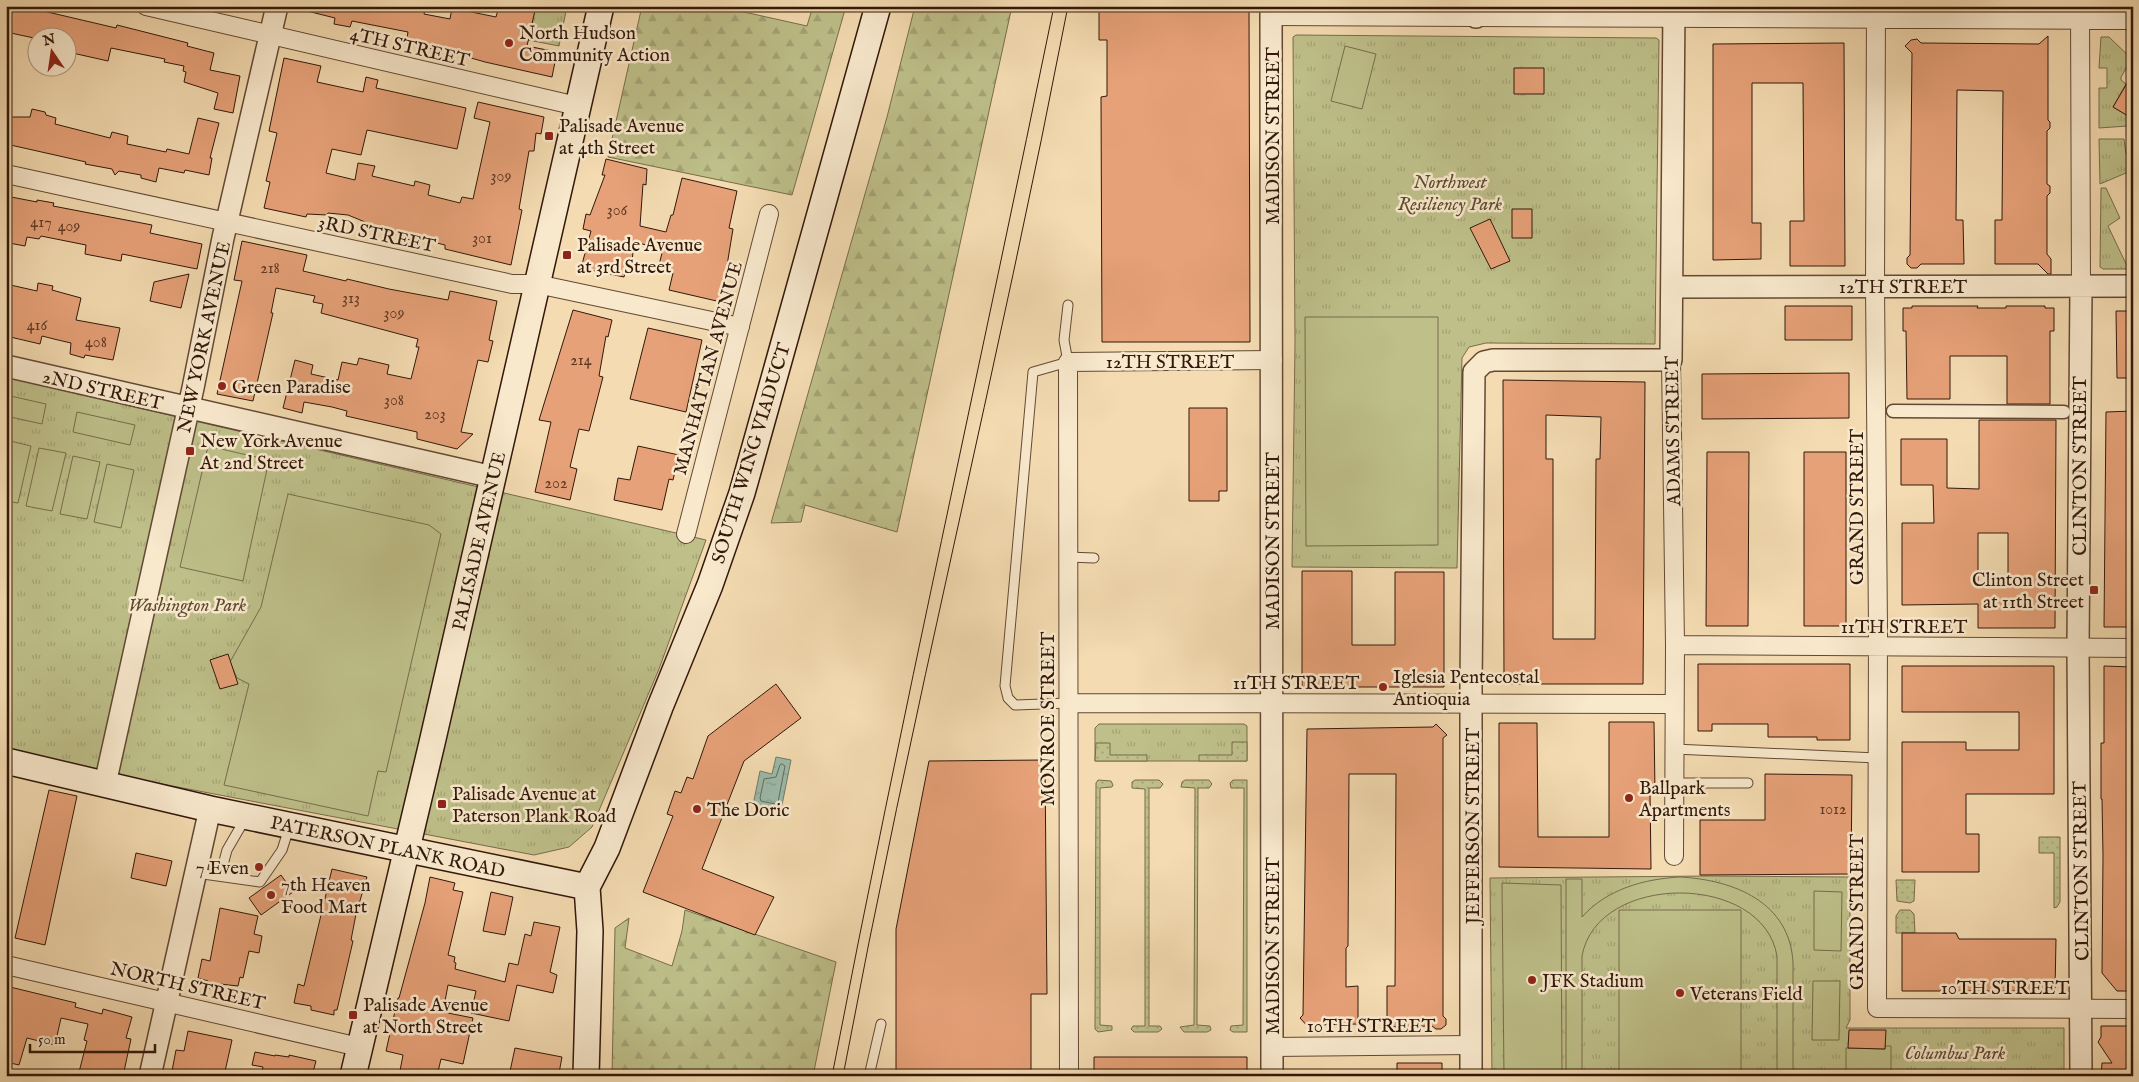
<svg xmlns="http://www.w3.org/2000/svg" width="2139" height="1082" viewBox="0 0 2139 1082" font-family="'IM FELL English',serif">
<style>
.grass{fill:url(#grass-tufts);stroke:#786c4a}
.forest{fill:url(#forest-firs);stroke:#786c4a}
.garden{fill:url(#garden-dots);stroke:#786c4a}
.pitch{fill:#bebf89;stroke:#786c4a}
.water{fill:url(#water-ripples);stroke:#727a6c}
.lines{fill:none;stroke-linecap:round;stroke-linejoin:round}
.shore{stroke:#676a5c;stroke-width:1}
.building{fill:#e7a178;stroke:#32180b;fill-rule:evenodd}
.service-casing{stroke:#624934;stroke-width:11}
.pedestrian-casing{stroke:#624934;stroke-width:15}
.minor-casing{stroke:#624934;stroke-width:20}
.tertiary-casing{stroke:#624934;stroke-width:24}
.secondary-casing{stroke:#32180b;stroke-width:28}
.service{stroke:#f8e8cc;stroke-width:9}
.pedestrian{stroke:#f8e8cc;stroke-width:12}
.minor{stroke:#f8e8cc;stroke-width:18}
.tertiary{stroke:#f8e8cc;stroke-width:21}
.secondary{stroke:#f8e8cc;stroke-width:25}
.tram{stroke:#32180b;stroke-width:1}
.poi-dot{fill:#8f2418;stroke:#f8e8cc;stroke-width:2}
.labels{text-anchor:middle;stroke-width:5;stroke-linejoin:round;paint-order:stroke}
.number-label{font-size:16px;fill:#5f3a26}
.poi-label{font-size:19px;fill:#32180b;stroke:#f8e8cc;text-anchor:start}
.street-label{font-size:19px;fill:#32180b;stroke:#f8e8cc}
.park-label{font-size:19px;font-style:italic;fill:#5c4a31;stroke:#f8e8cc}
</style>
<defs>
<pattern id="grass-tufts" width="24" height="20" patternUnits="userSpaceOnUse" patternTransform="scale(1.25)"><rect width="24" height="20" fill="#bebf89"/><path d="M3 7l-1-3M5 7V3M7 7l1-3M15 17l-1-3M17 17v-4M19 17l1-3" fill="none" stroke="#a4a375"/></pattern>
<pattern id="forest-firs" width="22" height="20" patternUnits="userSpaceOnUse" patternTransform="scale(1.25)"><rect width="22" height="20" fill="#bebf89"/><path d="M5 1l3.5 6h-7zM16 11l3.5 6h-7z" fill="#a4a375"/></pattern>
<pattern id="garden-dots" width="8" height="8" patternUnits="userSpaceOnUse" patternTransform="scale(1.25)"><rect width="8" height="8" fill="#bebf89"/><path d="M2 2h.1M6 6h.1" fill="none" stroke="#a4a375" stroke-width="1.8" stroke-linecap="round"/></pattern>
<pattern id="water-ripples" width="26" height="14" patternUnits="userSpaceOnUse" patternTransform="scale(1.25)"><rect width="26" height="14" fill="#9cbbac"/><path d="M2 4q2-2 4 0t4 0M15 11q2-2 4 0t4 0" fill="none" stroke="#87a093"/></pattern>
</defs>
<rect width="100%" height="100%" fill="#f4dbb1"/>
<filter id="stains"><feTurbulence type="fractalNoise" baseFrequency=".004" numOctaves="4"/><feColorMatrix values="0 0 0 0 .2 0 0 0 0 .09 0 0 0 0 .02 0 0 0 .5 -.17"/></filter>
<radialGradient id="worn" r=".72"><stop offset=".6" stop-color="#630" stop-opacity="0"/><stop offset="1" stop-color="#630" stop-opacity=".3"/></radialGradient>
<path class="grass" d="M536,6L566,11L559,46L528,40Z
M1296,35L1656,38L1659,40L1655,344L1486,343L1469,347L1462,358L1457,568L1292,567L1295,343L1293,37Z
M2101,37H2109L2132,59L2121,77V80L2126,84L2113,107L2132,118L2127,126L2099,128V88H2107V68H2099Z
M2099,139H2124L2126,154H2133V170L2100,184Z
M2101,188H2106L2120,218L2108,226L2128,268L2133,266V269H2103L2100,267Z
M6,377L706,540L659,669L592,827L569,847L534,855L120,776L6,750Z
M1099,724H1244L1247,726V761H1095V728Z
M1707,876L1850,877V1020L1846,1028H2064V1076H1492L1490,878Z"/>
<path class="forest" d="M642,6H717L807,26L813,6H846L792,195L608,157Z
M915,6H1012L897,532L805,505L801,522L771,523L887,117Z
M685,910L836,962L813,1076H612L615,928L629,918L625,948L672,966L682,931Z"/>
<path class="garden" d="M1232,742H1247V761H1199V755H1232Z
M1096,743H1110V755H1147V761H1095Z
M1098,780L1111,781L1113,785L1112,787L1100,788V1025L1112,1026V1030L1098,1032L1095,1029L1096,783Z
M1135,780H1159L1163,784L1160,788H1149V1026H1160L1162,1029L1158,1032H1134L1131,1029L1133,1026H1145V789L1132,788V782Z
M1185,780H1209L1212,784L1209,788H1198V795L1197,1025L1210,1026L1211,1030L1207,1032H1184L1180,1027L1194,1025L1195,788L1181,787L1182,782Z
M1233,780H1247V1032H1233L1230,1030L1231,1026L1243,1025L1244,788H1231L1230,783Z
M2039,837H2060V902L2057,907L2054,908V853H2039Z
M1896,880H1915L1914,901L1910,903L1897,901Z
M1900,910H1910L1914,914L1915,933H1896V916Z"/>
<path class="pitch" d="M1345,46L1376,54L1362,109L1331,101Z
M1305,317H1438V545L1306,546Z
M6,395L46,404L42,424L6,416Z
M77,412L135,425L130,445L73,432Z
M6,440L31,446L18,503L6,501Z
M208,446L269,460L243,581L180,567Z
M39,448L66,453L52,511L26,506Z
M73,456L100,462L87,519L60,514Z
M107,464L134,470L121,528L94,522Z
M288,494L429,525L441,534L386,772L378,771L368,816L224,785L249,684L237,678L230,662L261,607Z
M1680,877C1734,880 1790,902 1793,963V1076H1777V956C1763,872 1597,872 1582,956V1076H1566V879H1582V917C1607,889 1644,879 1680,877Z
M1502,883L1561,885L1562,1076H1504Z
M1814,891L1842,892L1841,951L1814,950Z
M1619,910H1741V1076H1619Z
M1813,981H1840L1839,1040H1812Z
M1885,1046H1891V1076H1846V1048L1885,1049Z"/>
<path class="water" d="M776,757L791,760L781,810L753,805L760,771L772,774Z"/>
<g class="lines">
<path class="shore" d="M782,764L785,766L778,802L775,804L761,801L760,798L764,779L776,777L780,765Z"/>
</g>
<path class="building" d="M6,6H40L39,10L116,28L117,25L188,43L187,46L214,53L210,70L240,76L233,113L214,109L218,93L184,82L186,72L183,71L184,66L164,62L165,59L111,48L108,61L68,52V38H34L6,32Z
M308,6H426L424,14L450,19L452,8L496,17L499,6H536L527,46L557,52L552,77L485,62L433,47L432,49L406,43L408,32L352,21L350,27L334,24L335,18L307,11Z
M1099,6H1249L1250,342H1102L1101,97L1107,96V40H1099Z
M2048,36V120L2050,122V128L2047,131V184L2050,186V193L2047,196V254L2051,259V274H2048L2038,264H1995V220H2002L2003,91L1957,90L1956,220H1963L1964,264H1921L1917,268H1911L1907,264V258L1910,255L1912,53L1905,46L1911,40L1917,39L1921,43L2039,44Z
M1844,43L1845,266H1790V221H1804L1803,83H1752V223H1761V259L1713,260V44Z
M284,58L321,66L317,82L363,92L366,77L378,80L376,88L466,108L457,149L367,130L361,155L332,149L326,173L355,180L358,163L375,166L372,176L414,186L415,181L430,185L428,195L460,203L462,197L473,199L490,122L474,118L478,102L544,117L541,134L536,133L534,151H529L519,209L522,210L511,265L445,249V245L417,238L416,241L401,238V235L364,224L365,222L348,215L328,213L327,215L307,214L306,217L264,208L270,182L266,181L277,133L269,131Z
M1514,68H1544V94H1514Z
M2133,73V119L2113,107Z
M32,109L45,112L46,115L56,118L55,124L110,138L112,132L128,136L127,144L166,152L167,149L189,154L198,118L219,123L210,158H212L209,175L185,170L184,173L159,168L156,182L141,178V175L119,171L115,175L112,169L85,164L86,162L6,144V117H30Z
M606,159L647,169L646,185L643,184L640,226L666,232L671,215H673L682,178L737,191L729,228L733,229L721,302L669,290L673,273L658,269L663,249L634,242L632,262L628,261L624,277L581,268L591,231L583,229L586,214L590,215L605,175H602Z
M6,196L37,202V200L54,203L53,206L152,225L150,233L202,244L197,269L122,254L121,261L85,254L86,245L41,236L39,239L27,237L25,246L9,243L11,233L6,232Z
M1512,209H1532V238H1512Z
M1490,219L1510,261L1491,269L1470,228Z
M242,241L307,255L303,271L346,281L347,279L389,289L448,300L450,291L497,301L489,340L493,341L488,362L478,360L461,432L473,434L457,449L417,439V432L346,416L347,411L332,407L304,402L302,413L283,408L295,360L313,365L311,374L338,380L342,362L357,365L359,358L389,365L387,374L411,379L419,347H416L418,339L321,313L323,304L313,302L315,296L276,288L271,313H273L253,401L217,394L242,281L234,280Z
M189,274L181,308L150,301L154,282Z
M38,283L53,286L52,290L81,298L76,320L120,328L113,360L85,355L84,358L70,354L71,343L58,340L42,336L40,344L6,336V284L37,291Z
M1785,306H1852V340H1785Z
M1912,306H1978L1977,308H2006V306H2045V308H2054V331H2050V404H2007V356H1950V399H1907L1906,331H1903V308H1912Z
M573,310L612,320L608,337L606,336L599,376L603,377L589,431L579,429L570,467L577,469L570,500L535,492L551,422L539,420Z
M2116,311H2133V378H2117Z
M648,328L702,340L686,412L630,399Z
M1849,373V418L1702,419V374Z
M1503,380L1645,382L1643,684H1504ZM1546,415L1601,417L1600,459H1596L1595,639H1553V459H1546Z
M1189,408H1227V491H1219V501H1189Z
M2133,411V627H2104L2106,412Z
M1979,420H2056L2055,628H1978V604L1902,605V523H1934L1933,485H1901V439H1947V488L1979,489ZM1978,533H2008V584H1978Z
M638,446L679,455L673,480L669,479L662,510L614,500L618,478L630,480Z
M1707,452H1749L1748,626H1706Z
M1804,452H1846V626H1804Z
M1302,571H1352V645H1395V572H1444V687H1302Z
M228,654L238,684L220,689L210,660Z
M1698,664H1850V740H1817V737H1768V724H1712V731H1698Z
M1902,666H2054V794H1966V834H1979V872H1902V742H1966V750H2019V712H1902Z
M2104,666L2133,667V991H2117L2102,973L2103,855L2102,799H2101V743H2104Z
M776,684L801,718L744,761L702,869L774,897L755,935L643,892L673,816L667,814L675,791L681,793L687,777L693,779L708,736Z
M1609,722H1654L1655,792H1650L1651,869L1499,867V723H1537L1538,837H1609Z
M1436,724L1447,735L1443,738V1016L1446,1019V1025L1441,1029H1436L1432,1026L1387,1027V986H1395L1396,774H1349L1348,946L1346,948V987L1358,986V1024L1314,1025L1310,1029L1300,1018L1303,1015L1307,729L1433,727Z
M1045,760L1047,994H1031V1076H896V929L929,761Z
M1765,774L1852,775L1851,874L1700,875V820H1765Z
M49,790L77,796L45,945L15,938Z
M136,853L172,861L166,886L131,878Z
M332,869L367,877L356,914L351,940L353,941L337,1010H334V1015L311,1010V1006L294,1003L298,984L304,986Z
M281,875L293,892L261,915L249,898Z
M430,877L455,883L453,890L463,892L448,955L455,957L454,962L456,963L455,969L505,982L509,963L518,965L525,934L531,936L534,922L560,927L550,972L557,975L553,993L517,985L509,1021L471,1013L476,991L448,985L443,1012L473,1018L463,1064L441,1059L437,1076H399L403,1055L386,1051L398,998H399L425,903Z
M491,892L513,897L505,935L483,931Z
M220,908L258,916L254,934L262,936L259,953L249,951L243,978L240,977L238,986L220,984L219,990L206,988L208,981L198,978L202,959L210,961Z
M1902,933H1956L1959,939H2056L2055,991H1902Z
M6,986L76,1003L75,1007L102,1014L103,1009L132,1017L126,1038L131,1039L123,1076H78L87,1041L84,1040L88,1024L61,1018L55,1045L27,1038L19,1065L6,1062Z
M2101,1026H2133V1076H2101L2102,1063H2112L2098,1042L2101,1037Z
M1849,1030H1886L1885,1049L1848,1048Z
M188,1031L232,1040L224,1076H171L176,1050L184,1051Z
M515,1048L562,1057L559,1073L554,1071L553,1076H509Z
M255,1052L275,1056V1055L289,1057V1055L316,1061L312,1076H261L263,1067L252,1065Z
M1094,1057H1247V1076H1094Z
M1397,1063H1442V1076H1397Z"/>
<g class="lines">
<defs>
<path id="service" d="M1068,305L1064,340L1068,362L1033,372L1005,686L1008,698L1015,705L1068,703
M1068,557L1094,558
M1674,749L1877,758
M1674,783H1748
M196,873L260,882L282,850L289,828
M220,876L227,850L245,819
M869,1076L881,1024"/>
<path id="pedestrian" d="M1893,411L2064,412"/>
<path id="minor" d="M146,6L577,106
M1876,6L1875,287L1878,629L1877,1008L2133,1009
M2080,6L2081,286
M1271,16L2133,20
M6,174L512,284H537L740,327
M1671,360L1675,645L1674,856
M686,534L769,214
M1675,645L2133,648
M1068,703L1674,704
M6,965L359,1047
M1272,1047L1471,1045
M1069,1076L1068,362L1273,360"/>
<path id="tertiary" d="M1271,6L1272,1076
M1476,6V17
M2081,286L2078,647L2081,1076
M1672,287L2133,286
M6,366L493,477
M105,784L193,388L223,238L277,6
M150,1076L210,809
M1471,1076V687L1474,372L1484,362L1493,360H1671L1674,6"/>
<path id="secondary" d="M6,761L210,809L587,887
M587,887L607,848L660,707L710,585L742,493L878,6
M353,1076L432,743L601,6
M586,1076L590,931L587,887"/>
</defs>
<use href="#service" class="service-casing"/>
<use href="#pedestrian" class="pedestrian-casing"/>
<use href="#minor" class="minor-casing"/>
<use href="#tertiary" class="tertiary-casing"/>
<use href="#secondary" class="secondary-casing"/>
<use href="#service" class="service"/>
<use href="#pedestrian" class="pedestrian"/>
<use href="#minor" class="minor"/>
<use href="#tertiary" class="tertiary"/>
<use href="#secondary" class="secondary"/>
<path class="tram" d="M832,1076C901,718 981,363 1054,6
M843,1076C910,718 999,364 1068,6"/>
</g>
<g class="poi-dot">
<circle cx="509" cy="43" r="5"/>
<rect x="544" y="131" width="10" height="10" rx="2.5"/>
<rect x="562" y="250" width="10" height="10" rx="2.5"/>
<circle cx="222" cy="386" r="5"/>
<rect x="185" y="446" width="10" height="10" rx="2.5"/>
<rect x="2089" y="585" width="10" height="10" rx="2.5"/>
<circle cx="1383" cy="687" r="5"/>
<circle cx="1629" cy="798" r="5"/>
<rect x="437" y="799" width="10" height="10" rx="2.5"/>
<circle cx="697" cy="809" r="5"/>
<circle cx="259" cy="867" r="5"/>
<circle cx="271" cy="895" r="5"/>
<circle cx="1532" cy="980" r="5"/>
<circle cx="1680" cy="993" r="5"/>
<rect x="348" y="1010" width="10" height="10" rx="2.5"/>
</g>
<g class="labels">
<g class="number-label">
<text x="501" y="181">309</text>
<text x="617" y="215">306</text>
<text x="41" y="227">417</text>
<text x="69" y="231">409</text>
<text x="482" y="243">301</text>
<text x="270" y="273">218</text>
<text x="351" y="303">313</text>
<text x="394" y="318">309</text>
<text x="37" y="330">416</text>
<text x="96" y="347">408</text>
<text x="581" y="365">214</text>
<text x="394" y="405">308</text>
<text x="435" y="419">203</text>
<text x="556" y="488">202</text>
<text x="1833" y="814">1012</text>
</g>
<g class="poi-label">
<text x="519" y="39">North Hudson<tspan x="519" dy="22">Community Action</tspan></text>
<text x="559" y="132">Palisade Avenue<tspan x="559" dy="22">at 4th Street</tspan></text>
<text x="577" y="251">Palisade Avenue<tspan x="577" dy="22">at 3rd Street</tspan></text>
<text x="232" y="393">Green Paradise</text>
<text x="200" y="447">New York Avenue<tspan x="200" dy="22">At 2nd Street</tspan></text>
<text x="2084" y="586" text-anchor="end">Clinton Street<tspan x="2084" dy="22">at 11th Street</tspan></text>
<text x="1393" y="683">Iglesia Pentecostal<tspan x="1393" dy="22">Antioquia</tspan></text>
<text x="1639" y="794">Ballpark<tspan x="1639" dy="22">Apartments</tspan></text>
<text x="452" y="800">Palisade Avenue at<tspan x="452" dy="22">Paterson Plank Road</tspan></text>
<text x="707" y="816">The Doric</text>
<text x="249" y="874" text-anchor="end">7 Even</text>
<text x="281" y="891">7th Heaven<tspan x="281" dy="22">Food Mart</tspan></text>
<text x="1542" y="987">JFK Stadium</text>
<text x="1690" y="1000">Veterans Field</text>
<text x="363" y="1011">Palisade Avenue<tspan x="363" dy="22">at North Street</tspan></text>
</g>
<g class="street-label">
<text transform="translate(410 46) rotate(13)" y="7">4TH STREET</text>
<text transform="translate(1272 136) rotate(-90)" y="7">MADISON STREET</text>
<text transform="translate(377 233) rotate(12)" y="7">3RD STREET</text>
<text x="1903" y="293">12TH STREET</text>
<text transform="translate(203 337) rotate(-78)" y="7">NEW YORK AVENUE</text>
<text x="1170" y="368">12TH STREET</text>
<text transform="translate(707 368) rotate(-75)" y="7">MANHATTAN AVENUE</text>
<text transform="translate(103 389) rotate(13)" y="7">2ND STREET</text>
<text transform="translate(1672 431) rotate(-91)" y="7">ADAMS STREET</text>
<text transform="translate(750 453) rotate(-73)" y="7">SOUTH WING VIADUCT</text>
<text transform="translate(2079 466) rotate(-90)" y="7">CLINTON STREET</text>
<text transform="translate(1856 507) rotate(-90)" y="7">GRAND STREET</text>
<text transform="translate(478 541) rotate(-77)" y="7">PALISADE AVENUE</text>
<text transform="translate(1272 541) rotate(-90)" y="7">MADISON STREET</text>
<text x="1904" y="633">11TH STREET</text>
<text x="1296" y="689">11TH STREET</text>
<text transform="translate(1047 719) rotate(-90)" y="7">MONROE STREET</text>
<text transform="translate(1472 826) rotate(-90)" y="7">JEFFERSON STREET</text>
<text transform="translate(388 846) rotate(12)" y="7">PATERSON PLANK ROAD</text>
<text transform="translate(2080 871) rotate(-91)" y="7">CLINTON STREET</text>
<text transform="translate(1856 912) rotate(-90)" y="7">GRAND STREET</text>
<text transform="translate(1272 946) rotate(-90)" y="7">MADISON STREET</text>
<text transform="translate(188 985) rotate(13)" y="7">NORTH STREET</text>
<text x="2005" y="994">10TH STREET</text>
<text x="1371" y="1032">10TH STREET</text>
</g>
<g class="park-label">
<text x="1450" y="188">Northwest<tspan x="1450" dy="22">Resiliency Park</tspan></text>
<text x="187" y="611">Washington Park</text>
<text x="1955" y="1059">Columbus Park</text>
</g>
</g>
<rect width="2139" height="1082" fill="none" stroke="#f4dbb1" stroke-width="25"/>
<rect x="8" y="8" width="2124" height="1067" fill="none" stroke="#32180b" stroke-width="2.5"/>
<rect x="12" y="12" width="2114" height="1057" fill="none" stroke="#32180b"/>
<g transform="translate(52 52) rotate(347)"><circle r="24" fill="#f8e8cc" stroke="#a9957f"/>
<path d="M0-4L9 19L0 12L-9 19Z" fill="#8f2418"/>
<text y="-8" font-size="14" font-weight="bold" text-anchor="middle" fill="#32180b">N</text>
</g>
<path d="M30 1044v8h125v-8" fill="none" stroke="#32180b" stroke-width="2.5"/>
<text x="38" y="1044" font-size="15" fill="#32180b" stroke="#f8e8cc" stroke-width="4" paint-order="stroke">50 m</text>
<rect width="100%" height="100%" filter="url(#stains)"/>
<rect width="100%" height="100%" fill="url(#worn)"/>
</svg>
